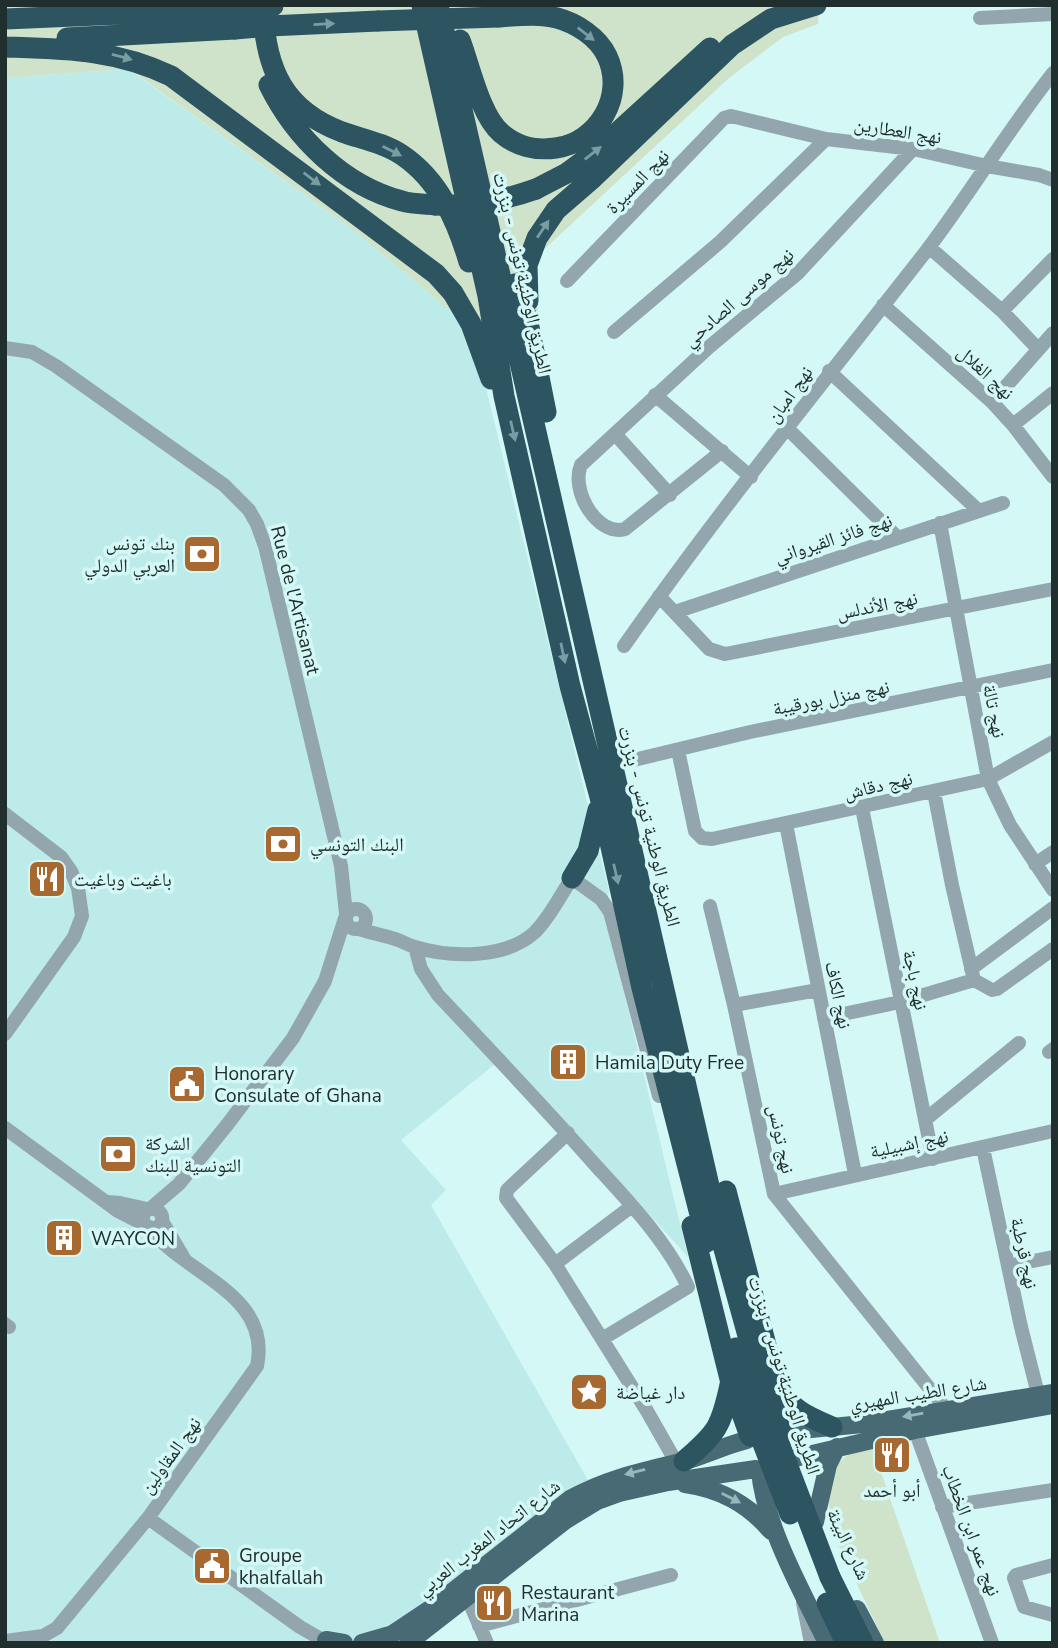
<svg xmlns="http://www.w3.org/2000/svg" width="1058" height="1648" viewBox="0 0 1058 1648" font-family="'Nunito Sans','Noto Naskh Arabic',sans-serif">
<style>
.built{fill:#bdebe9}
.green{fill:#cfe3cb}
.lines{fill:none;stroke-linecap:round;stroke-linejoin:round}
.minor{stroke:#94a6ad;stroke-width:14}
.major{stroke:#486a75;stroke-width:18}
.highway{stroke:#2c5461;stroke-width:21}
.highway-bridge{stroke:#2c5461;stroke-width:21}
.oneway{fill:#779ea4}
.oneway2{fill:#94b8bc}
.labels{text-anchor:middle;stroke-width:7;stroke-linejoin:round;paint-order:stroke}
.street-label{font-size:19px;fill:#202e2d;stroke:#d3f8f6}
.poi-label{font-size:19px;fill:#202e2d;stroke:#d3f8f6;text-anchor:start}
</style>
<rect width="100%" height="100%" fill="#d3f8f6"/>
<path class="built" d="M128,69L353,230L465,323L484,380L609,891L605,914L688,1257L505,1056L401,1140L446,1190L431,1205L590,1484L388,1630L367,1643H5V78Z"/>
<path class="green" d="M5,5H819L818,24L783,37L729,78L539,254L534,279L539,320L471,339L465,323L353,230L129,69L5,78Z
M873,1449L940,1643H885L833,1534L828,1498L836,1465L851,1452Z"/>
<g class="lines">
<path class="minor" d="M980,18L1053,14
M929,247L1002,311L1038,349
M567,281L724,118L731,116L826,139L913,149L987,166L1039,175L1053,180
M883,305L992,402L1013,425L1053,477
M1002,311L1053,259
M614,332L720,242L826,139
M5,348L32,352L56,366L224,485L249,510L257,524L265,546L341,866L346,914
M829,371L978,510
M655,395L751,477
M992,402L1053,333
M1013,425L1053,393
M788,429L897,537
M616,435L670,495
M722,451L625,529C598,537 570,491 581,465L709,347L798,273L913,149
M940,523L988,779L1010,825L1053,890
M659,596L709,649L725,654L1053,589
M675,612L1003,503
M624,646C719,510 825,381 927,250C971,192 1008,130 1053,73
M678,750L695,831L702,838L712,839L988,779L1053,742
M617,764L750,732L1053,670
M934,792L952,885L974,980
M862,808L933,1159
M5,814L61,857L71,871L78,888L82,916L74,937L5,1034
M786,824L855,1174
M1035,864L1053,852
M710,906L734,1005L774,1194L946,1409
M346 919a10 10 0 1 1 20 0a10 10 0 1 1-20 0Z
M359,929C371,933 383,935 395,939C402,941 408,945 415,947C451,958 506,959 535,932C550,917 560,896 572,878L601,899L610,912L659,1096
M415,947L421,969L438,995C492,1052 546,1109 598,1168C631,1204 667,1242 688,1287L602,1339
M971,969L1053,908
M974,980L992,990L997,989L1053,949
M734,1005L818,990
M824,1018L900,1002L974,980
M1049,1052L1053,1049
M926,1119L1019,1043
M5,1128L118,1211L153,1229C164,1225 166,1214 155,1209H147L143,1215V1223
M568,1133L507,1190L506,1198L555,1264L647,1411L676,1462
M983,1148L1021,1327L1041,1406
M774,1194L1053,1131
M108,1202L120,1203L147,1209
M151,1208L179,1184L227,1125L293,1038L325,981L345,918
M162,1221L185,1260
M555,1264L632,1206
M1008,1266L1053,1257
M5,1324L9,1327
M915,1430L992,1643
M942,1507L1053,1490
M148,1518L300,1627L328,1643
M1053,1565L1016,1575L1014,1578L1024,1607L1053,1615
M467,1597L487,1643
M803,1603L811,1643
M479,1626L671,1575
M5,1641L43,1636L57,1628L148,1518L257,1366C272,1294 187,1276 149,1228"/>
<path class="major" d="M790,1431L863,1424L1053,1393
M795,1458L915,1430L1053,1405
M760,1472C766,1529 802,1591 827,1643
M685,1484C721,1489 748,1504 771,1531
M815,1522L828,1465L837,1447
M857,1609L875,1643
M326,1640L344,1643
M362,1643L390,1635
M379,1643L433,1607L570,1499C608,1478 643,1471 685,1461C706,1455 726,1445 747,1440
M408,1643L566,1520L597,1501L619,1493L668,1482L756,1469"/>
<path class="highway" d="M422,5L488,296L504,396L570,686L600,797L642,988L707,1242
M438,5L721,1238
M263,11C266,70 284,110 342,132C362,139 384,143 402,155C439,180 457,221 469,262
M5,19L237,9
M269,26L378,21
M67,38L235,29
M460,40C470,66 480,115 501,133C516,146 536,151 556,148C598,142 626,96 607,56C598,37 576,23 557,18C538,13 516,16 498,17
M5,47C65,49 115,49 171,76L436,274L453,293L471,324L491,379
M269,85C295,138 344,186 402,201C412,204 424,204 435,205
M536,189L567,173L597,151L710,48
M515,284L520,303L527,317L546,412
M528,301L527,265L537,238L556,210L593,178L732,45L771,19L816,5
M572,878L588,851L598,810
M726,1191L775,1380L784,1426
M692,1226L731,1383L750,1436
M779,1388C791,1410 809,1417 832,1427
M684,1461C717,1433 721,1427 730,1385
M830,1577L863,1643
M827,1603L846,1643"/>
<path class="highway-bridge" d="M237,9L273,6
M378,21L498,17
M235,29L269,26
M435,205C470,207 502,201 536,189
M721,1238L774,1430L830,1577
M736,1348L759,1433L790,1514"/>
</g>
<defs><path id="oneway-solid" d="M-6-.8H1V-3.2L6.5 0L1 3.2V.8H-6Z" transform="scale(1.75)"/></defs>
<g class="oneway">
<use href="#oneway-solid" transform="translate(324 24) rotate(-3)"/>
<use href="#oneway-solid" transform="translate(586 34) rotate(38)"/>
<use href="#oneway-solid" transform="translate(122 57) rotate(15)"/>
<use href="#oneway-solid" transform="translate(392 151) rotate(27)"/>
<use href="#oneway-solid" transform="translate(593 153) rotate(-38)"/>
<use href="#oneway-solid" transform="translate(312 179) rotate(37)"/>
<use href="#oneway-solid" transform="translate(543 229) rotate(-56)"/>
<use href="#oneway-solid" transform="translate(513 431) rotate(77)"/>
<use href="#oneway-solid" transform="translate(563 653) rotate(78)"/>
<use href="#oneway-solid" transform="translate(616 874) rotate(77)"/>
</g>
<g class="oneway2">
<use href="#oneway-solid" transform="translate(913 1415) rotate(170)"/>
<use href="#oneway-solid" transform="translate(635 1472) rotate(166)"/>
<use href="#oneway-solid" transform="translate(731 1498) rotate(27)"/>
</g>
<defs>
<symbol id="bank-square" viewBox="-11 -11 22 22"><rect x="-9" y="-9" width="18" height="18" rx="4" fill="#a86930" stroke="#d3f8f6"/><path d="M-6-4H6V4H-6ZM0-2.3a2.3 2.3 0 1 0 0 4.6a2.3 2.3 0 1 0 0-4.6Z" fill="#fff"/></symbol>
<symbol id="restaurant-square" viewBox="-11 -11 22 22"><rect x="-9" y="-9" width="18" height="18" rx="4" fill="#a86930" stroke="#d3f8f6"/><path d="M-5-6h1v4h1v-4h1v4h1v-4h1v5L-1.5 .5V6h-2V.5L-5-1ZM5-6V6H3V1.5H1.5Q1.5-4 5-6Z" fill="#fff"/></symbol>
<symbol id="building-square" viewBox="-11 -11 22 22"><rect x="-9" y="-9" width="18" height="18" rx="4" fill="#a86930" stroke="#d3f8f6"/><path d="M-4-6H4V6H1V3H-1V6H-4ZM-2.5-4.3h1.7v1.8h-1.7ZM.8-4.3h1.7v1.8H.8ZM-2.5-1h1.7V.8h-1.7ZM.8-1h1.7V.8H.8Z" fill="#fff"/></symbol>
<symbol id="civic-square" viewBox="-11 -11 22 22"><rect x="-9" y="-9" width="18" height="18" rx="4" fill="#a86930" stroke="#d3f8f6"/><path d="M-.6-6.5H3V-4.5H.6V-3L4-1V1h2V6H-6V1h2V-1L-.6-3ZM-1.2 2.5V6h2.4V2.5Z" fill="#fff"/></symbol>
<symbol id="sight-square" viewBox="-11 -11 22 22"><rect x="-9" y="-9" width="18" height="18" rx="4" fill="#a86930" stroke="#d3f8f6"/><path d="M0-6L1.8-2.2L6-1.7L2.9 1.2L3.7 5.4L0 3.3L-3.7 5.4L-2.9 1.2L-6-1.7L-1.8-2.2Z" fill="#fff"/></symbol>
</defs>
<g fill-rule="evenodd">
<use href="#bank-square" x="180" y="532" width="44" height="44"/>
<use href="#bank-square" x="261" y="822" width="44" height="44"/>
<use href="#restaurant-square" x="25" y="857" width="44" height="44"/>
<use href="#building-square" x="546" y="1040" width="44" height="44"/>
<use href="#civic-square" x="165" y="1062" width="44" height="44"/>
<use href="#bank-square" x="96" y="1132" width="44" height="44"/>
<use href="#building-square" x="42" y="1216" width="44" height="44"/>
<use href="#sight-square" x="567" y="1370" width="44" height="44"/>
<use href="#restaurant-square" x="870" y="1433" width="44" height="44"/>
<use href="#civic-square" x="190" y="1544" width="44" height="44"/>
<use href="#restaurant-square" x="472" y="1581" width="44" height="44"/>
</g>
<g class="labels">
<g class="street-label">
<text transform="translate(898 130) rotate(9)" y="7">نهج العطارين</text>
<text transform="translate(637 181) rotate(-46)" y="7">نهج المسيرة</text>
<text transform="translate(523 273) rotate(77)" y="7">الطريق الوطنية تونس - بنزرت</text>
<text transform="translate(738 297) rotate(-41)" y="7">نهج موسى الصادحي</text>
<text transform="translate(986 372) rotate(43)" y="7">نهج الغلال</text>
<text transform="translate(789 394) rotate(-54)" y="7">نهج امبان</text>
<text transform="translate(833 538) rotate(-18)" y="7">نهج فائز القيرواني</text>
<text transform="translate(296 600) rotate(76)" y="7">Rue de l'Artisanat</text>
<text transform="translate(877 605) rotate(-11)" y="7">نهج الأندلس</text>
<text transform="translate(831 697) rotate(-11)" y="7">نهج منزل بورقيبة</text>
<text transform="translate(995 711) rotate(79)" y="7">نهج تالة</text>
<text transform="translate(878 785) rotate(-13)" y="7">نهج دقاش</text>
<text transform="translate(650 826) rotate(76)" y="7">الطريق الوطنية تونس - بنزرت</text>
<text transform="translate(916 980) rotate(78)" y="7">نهج باجة</text>
<text transform="translate(839 995) rotate(78)" y="7">نهج الكاف</text>
<text transform="translate(782 1139) rotate(78)" y="7">نهج تونس</text>
<text transform="translate(909 1143) rotate(-12)" y="7">نهج إشبيلية</text>
<text transform="translate(1025 1253) rotate(78)" y="7">نهج قرطبة</text>
<text transform="translate(785 1375) rotate(73)" y="7">الطريق الوطنية تونس - بنزرت</text>
<text transform="translate(918 1393) rotate(-9)" y="7">شارع الطيب المهيري</text>
<text transform="translate(170 1455) rotate(-54)" y="7">نهج المقاولين</text>
<text transform="translate(972 1530) rotate(70)" y="7">نهج عمر ابن الخطاب</text>
<text transform="translate(488 1537) rotate(-38)" y="7">شارع اتحاد المغرب العربي</text>
<text transform="translate(849 1544) rotate(65)" y="7">شارع البيئة</text>
</g>
<g class="poi-label">
<text x="175" y="550" text-anchor="end">بنك تونس<tspan x="175" dy="22">العربي الدولي</tspan></text>
<text x="310" y="851">البنك التونسي</text>
<text x="74" y="886">باغيت وباغيت</text>
<text x="595" y="1069">Hamila Duty Free</text>
<text x="214" y="1080">Honorary<tspan x="214" dy="22">Consulate of Ghana</tspan></text>
<text x="145" y="1150">الشركة<tspan x="145" dy="22">التونسية للبنك</tspan></text>
<text x="91" y="1245">WAYCON</text>
<text x="616" y="1399">دار غياضة</text>
<text x="892" y="1497" text-anchor="middle">أبو أحمد</text>
<text x="239" y="1562">Groupe<tspan x="239" dy="22">khalfallah</tspan></text>
<text x="521" y="1599">Restaurant<tspan x="521" dy="22">Marina</tspan></text>
</g>
</g>
<rect width="1058" height="1648" fill="none" stroke="#202e2d" stroke-width="14"/>
</svg>
